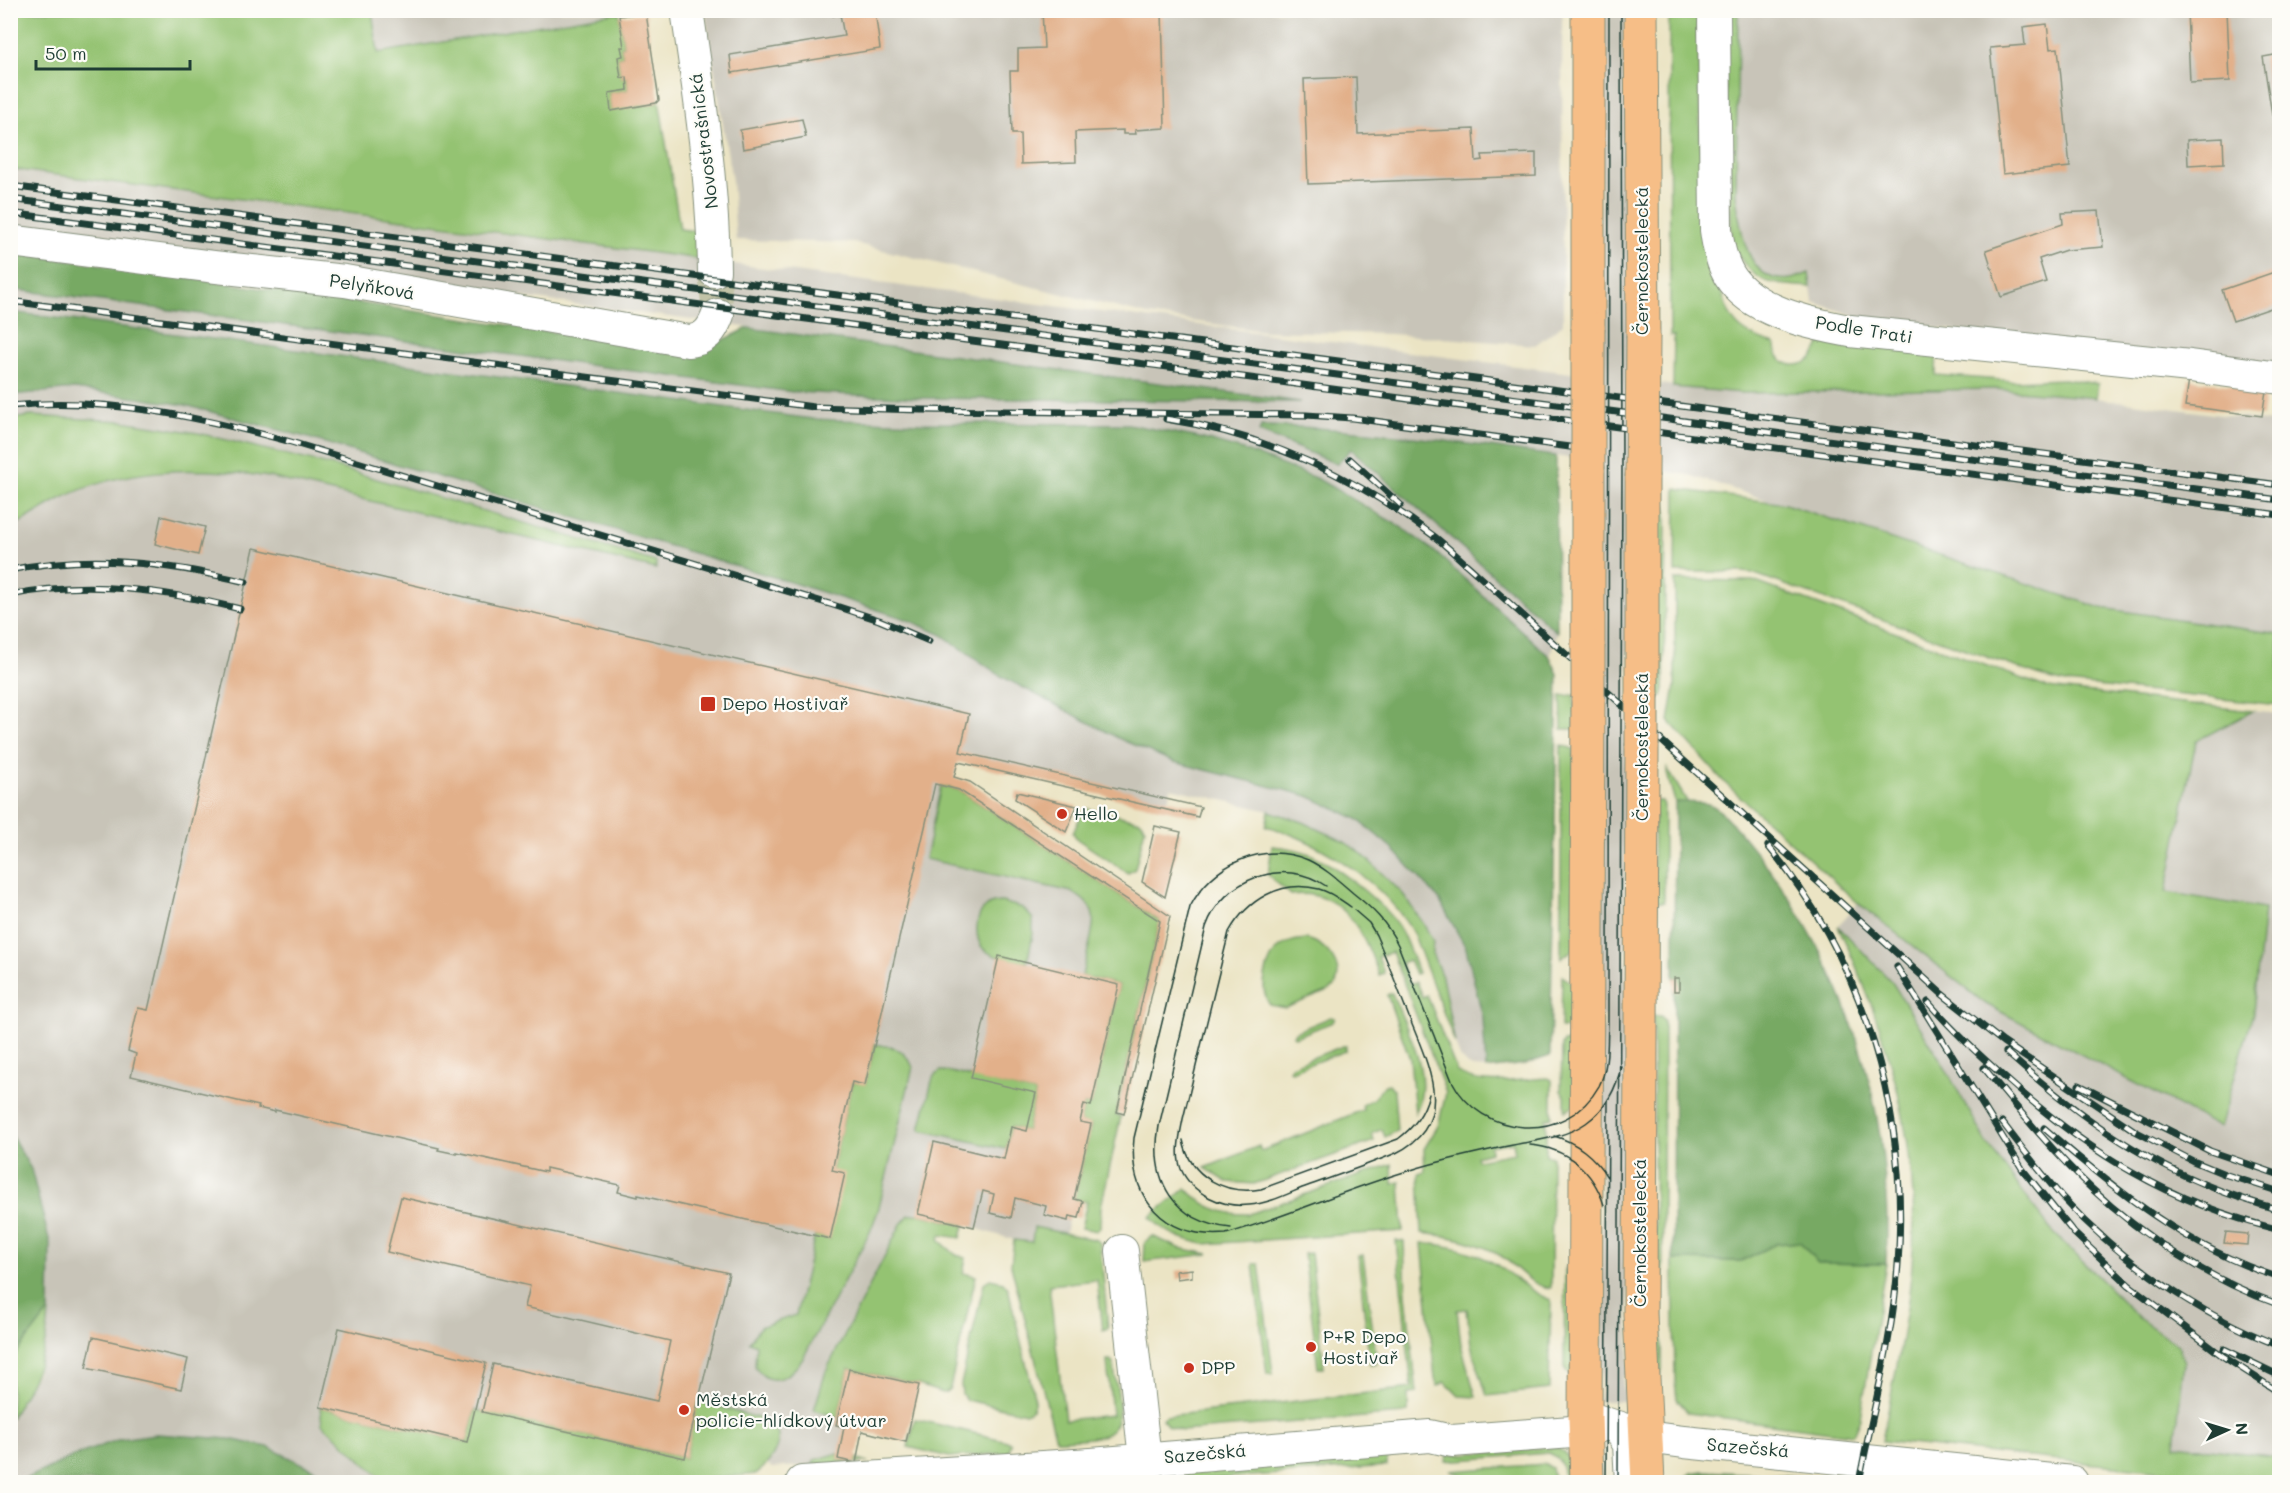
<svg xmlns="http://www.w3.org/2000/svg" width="2290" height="1493" viewBox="0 0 2290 1493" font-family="Mali,sans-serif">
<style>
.industrial{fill:#c8c4b8}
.green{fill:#94c372;stroke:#5a8053;stroke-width:1.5;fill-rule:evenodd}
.forest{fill:#77a964;stroke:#4b734c;stroke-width:1.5}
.building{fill:#e2b08a}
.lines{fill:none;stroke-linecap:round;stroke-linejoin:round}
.minor-tunnel{stroke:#c2c3a7;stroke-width:32;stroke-dasharray:32 16;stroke-linecap:butt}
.minor-casing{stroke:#85907c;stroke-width:34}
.major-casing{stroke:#85907c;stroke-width:35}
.minor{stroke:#fff;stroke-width:32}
.major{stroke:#f6be87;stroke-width:33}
.tram{stroke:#1f3d34;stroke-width:1.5}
.rail-casing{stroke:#1f3d34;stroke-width:7}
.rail{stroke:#fdfcf7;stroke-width:4.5;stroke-dasharray:14;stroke-linecap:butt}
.major-bridge-casing{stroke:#85907c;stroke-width:35;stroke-linecap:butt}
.major-bridge{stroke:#f6be87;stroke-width:33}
.poi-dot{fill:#c8321e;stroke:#fdfcf7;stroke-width:2}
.labels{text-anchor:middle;stroke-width:4.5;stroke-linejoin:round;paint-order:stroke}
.street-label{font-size:18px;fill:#1f3d34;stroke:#fdfcf7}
.poi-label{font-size:18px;fill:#1f3d34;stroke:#fdfcf7;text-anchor:start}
</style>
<rect width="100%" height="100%" fill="#fdfcf7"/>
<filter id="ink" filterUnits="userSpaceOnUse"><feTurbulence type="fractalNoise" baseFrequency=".0167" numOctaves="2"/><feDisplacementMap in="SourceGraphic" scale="12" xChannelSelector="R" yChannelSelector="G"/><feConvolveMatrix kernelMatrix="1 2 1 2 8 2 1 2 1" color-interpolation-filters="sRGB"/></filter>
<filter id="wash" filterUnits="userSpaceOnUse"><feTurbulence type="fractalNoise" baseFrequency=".008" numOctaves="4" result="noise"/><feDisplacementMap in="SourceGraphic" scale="24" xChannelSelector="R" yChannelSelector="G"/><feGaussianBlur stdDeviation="1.35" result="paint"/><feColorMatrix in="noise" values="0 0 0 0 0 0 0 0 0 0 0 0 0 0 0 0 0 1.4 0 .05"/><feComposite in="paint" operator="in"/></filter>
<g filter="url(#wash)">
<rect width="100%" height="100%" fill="#ebe4c4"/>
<path class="industrial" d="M372,11H621L377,53Z
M705,11H1562L1563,324L1535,345L1391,334L1264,331L1148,315L854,243L736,240L732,181Z
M1601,11H1628L1630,381L1743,393L1995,389L2096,398L2279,423V634L2101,608L1689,475L1630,466L1625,895L1629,1376H1623V1389H1628V1398L1625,1401H1598L1602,1388L1601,1029H1605L1604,1016L1595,1017L1600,462L1385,434L1261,426L1259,432L1304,449H1351L1557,632L1550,657L1433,550L1376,511L1353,498L1243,450L1200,438L1128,424L920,423L813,419L11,312V289L815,394L1291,401L11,228V170L1601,377Z
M1738,11H2279V368L1868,320L1813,302L1809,274L1790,280L1771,278L1756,267L1749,255L1740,220L1736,195Z
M75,389L185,405L305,437L787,581L906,619L942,635L1001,676L1174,762L1308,796L1357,819L1392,848L1438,898L1466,948L1483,1018L1486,1069L1475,1068L1466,1064L1460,1057L1455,1043L1442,977L1432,953L1433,941L1414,909L1381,871L1343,841L1303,822L1269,811L1171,788L1168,800L960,752L952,788L959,790L1132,928L1091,1106L1080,1121L1091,1124L1074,1198L1083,1201L1079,1218L1069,1216L1065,1234L1034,1227L1032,1242L1014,1240L965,1225L961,1238L940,1235L931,1275L849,1369L836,1425L844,1427L839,1453L817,1458L813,1462V1465L772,1468L766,1464L761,1471L654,1482H340L268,1447L229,1439L156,1434L74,1456L19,1482H11V1418L37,1373L48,1332L50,1243L31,1169L11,1133L10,528L58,500L88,487L120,477L154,471L193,469L225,470L269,477L656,569V562L333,466L198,433L122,421L31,416L11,419V395Z
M2253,711L2279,714V1457L2175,1445L2184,1362L2178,1345L2140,1319L2050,1229L1987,1143L1940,1059L1892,982L1838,926L1858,903L1986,1004L2264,910L2166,893L2196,741Z"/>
<path class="green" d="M11,11H372L378,53L619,12L624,47H621L623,56L618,57L621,77H627L628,90L609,93L611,110L656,103L659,100L680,229L696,231L701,259L11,169Z
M1669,11H1698L1701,173L1719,281C1729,321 1735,333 1775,344C1775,365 1798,372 1813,357C1819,350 1822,339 1825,330L1937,346L1936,375L2014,381L2064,379L2098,384L2096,398L1995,389L1743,393L1673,387L1674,336H1670Z
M1723,11H1738L1736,195C1740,227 1746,286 1791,279C1797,278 1803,275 1809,273L1811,287C1768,284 1754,285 1732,245Z
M31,416L122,421L198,433L333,466L656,562V569L269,477C197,466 125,466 58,500C42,509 26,519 11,528V419Z
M1676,489L1785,504L2101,608L2279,634V705L2066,683L2046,678L1752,573L1741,572H1675Z
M1655,501H1661L1666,506L1664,689L1662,696L1654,697Z
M1675,580L1753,581L2048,688L2253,711L2196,741L2166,892L2264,909L2253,1013L2220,1128L1986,1004L1858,903L1726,784L1669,721L1675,686Z
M1574,695L1575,729H1562L1561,696Z
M1561,745L1574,749V949L1561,958Z
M1667,768L1688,803L1675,802L1667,774Z
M941,786L959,790L1160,921L1116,1115L1121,1116L1101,1207L1100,1227L1097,1231L1081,1228L1087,1202L1074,1199L1091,1125L1080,1122L1084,1104L1091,1106L1119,985L1082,976C1084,963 1096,926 1093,916C1091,904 1081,898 1072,892L925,859Z
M1654,801H1662L1664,805V902H1653Z
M1088,809L1141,821L1145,828L1135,869L1128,873L1077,839L1073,833L1082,813Z
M1269,811L1303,822L1343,841L1362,854L1401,892L1423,923L1433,941L1432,953L1442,977L1455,1043L1414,935C1387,884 1320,841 1266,826Z
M1272,846C1286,847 1299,849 1312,855C1336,865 1384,904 1398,926C1407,940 1412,957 1418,973L1415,974L1409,960L1401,963L1409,984L1416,982L1422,997L1427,995L1457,1072C1478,1088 1522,1079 1548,1078L1552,1080V1117L1546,1119V1155L1552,1157L1551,1288C1532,1288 1517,1266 1501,1256C1477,1241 1449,1236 1422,1233L1419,1174L1425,1172L1424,1149L1438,1126L1446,1093L1392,952L1378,957L1384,973L1379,975C1364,934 1345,888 1291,895L1268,875ZM1513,1142L1515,1153L1477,1160L1476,1156L1491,1152L1490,1146Z
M1002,902L1023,908L1033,919V934L1027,963C1014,960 997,959 986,951C973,942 974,913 988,905C992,903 997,902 1002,902Z
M1838,926L1892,982L1940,1059L1987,1143L2050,1229L2140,1319L2178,1345L2184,1362L2175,1445L2279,1457V1482H2262L1882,1441C1893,1383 1907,1324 1912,1265C1922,1148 1888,1031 1838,926Z
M1307,939C1326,944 1345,966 1335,986L1326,992L1285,1008L1270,1005C1258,990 1266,959 1280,947C1288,941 1297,940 1307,939Z
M1562,976L1575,985V1028H1561Z
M1392,993C1406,1029 1435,1076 1415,1113L1410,1059L1387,995Z
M1653,1016H1661L1664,1020L1662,1369L1660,1374L1656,1375Z
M1331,1017L1335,1018L1333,1022L1295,1037L1293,1036L1295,1032Z
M1575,1041V1104L1565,1111V1096L1561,1091L1562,1045L1564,1042Z
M875,1044C895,1048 903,1047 913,1067L878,1211L870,1232L802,1360C790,1377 769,1390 755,1366L756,1345L749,1342L760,1327L796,1315L815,1235L830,1239L832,1170L852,1082L865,1084Z
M1343,1046H1346L1345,1051L1292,1071L1290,1070L1291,1066Z
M941,1071L951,1072L1036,1093L1027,1131L1011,1127L1006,1149L920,1130L932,1081L934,1076Z
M1389,1084L1394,1090L1397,1131L1385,1137L1382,1129L1372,1134L1374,1141L1254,1184L1227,1182L1205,1168L1259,1146L1261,1151L1363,1110L1362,1105L1373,1099L1385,1085Z
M1392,1164L1393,1184L1400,1182L1403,1231L1204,1244C1183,1240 1164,1233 1150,1217L1186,1188C1203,1207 1223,1215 1249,1214Z
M918,1214L964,1225L961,1238L940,1235L939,1240L956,1255L966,1258L963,1273L976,1276L950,1388L946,1392L942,1393L919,1385L849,1369L838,1417L814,1410L826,1371L901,1224L909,1215Z
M1034,1227L1097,1240L1100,1243L1108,1328L1103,1330L1097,1280L1049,1285L1065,1420L1112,1415L1107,1360H1110L1113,1364C1116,1385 1130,1428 1101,1436C1087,1440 1071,1439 1057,1440L1055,1436L1011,1265L1014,1240L1032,1242Z
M1152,1236L1179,1248L1209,1254L1144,1262L1145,1242Z
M1396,1241H1404L1406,1295L1417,1393L1408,1394V1412L1404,1414L1182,1431L1168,1426L1162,1419L1166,1416L1412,1388Z
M1800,1242L1818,1263L1886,1264L1860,1418L1853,1435L1688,1413L1677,1399L1675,1381L1673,1260L1741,1261L1775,1244Z
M1422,1243C1449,1245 1474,1251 1497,1265C1515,1277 1531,1293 1551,1300L1549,1389L1487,1396L1471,1345L1467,1309L1457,1310L1461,1345L1476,1397L1459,1396L1445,1382L1438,1386L1435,1379Z
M1311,1253L1324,1368H1318L1304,1254Z
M1363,1255L1377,1363L1370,1364L1358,1256Z
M1259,1263L1273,1374H1267L1253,1264Z
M1565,1266L1573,1289V1374L1567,1372L1564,1367Z
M990,1279L1003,1282L1008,1288L1035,1400L1032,1409L1026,1413L966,1400L962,1394L961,1384L984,1283Z
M49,1311C47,1357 33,1380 11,1418V1360Z
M698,1401L769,1421C789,1437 772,1462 756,1474L680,1482H386L322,1424L320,1407L467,1442L475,1410L685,1458Z
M915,1419L1007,1441L1011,1444L1008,1453L949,1457L908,1447Z
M1555,1447C1571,1454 1573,1466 1576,1482H1564C1563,1469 1563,1459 1549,1453L1446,1461L1448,1455Z
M839,1453V1460L855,1463L856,1458L868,1462L813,1465L814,1460Z
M1387,1457V1466L1185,1481V1472Z
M1545,1464L1552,1468L1555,1482H1486L1450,1471Z"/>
<path class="forest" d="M11,251L696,353L748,328L1300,402L921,398L793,392L11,289Z
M11,312L813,419L920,423L1128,424L1200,438L1243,450L1318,479L1399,526L1433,550L1550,657L1558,674L1550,1056L1526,1064L1486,1069L1483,1018L1466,948L1438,898L1392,848L1357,819L1308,796L1174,762L1122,740L1001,676L942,635L906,619L787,581L305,437L185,405L75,389L11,395Z
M1261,426C1360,427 1458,443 1556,456L1557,632L1351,449L1337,464L1259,432Z
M1675,802C1686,803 1700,801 1711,805C1723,809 1751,846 1760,857C1851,975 1894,1116 1886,1264L1818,1263L1800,1242L1775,1244L1741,1261L1673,1260L1674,991L1679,978H1674Z
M10,1133L31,1169L50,1243L49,1311L11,1360Z
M156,1434L229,1439L268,1447L340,1482H19L74,1456L120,1439Z
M1704,1471L1850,1479L1849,1482H1678L1691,1473Z"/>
<g id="blocks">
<path class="building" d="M832,10H875L880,49L732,73L730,55L844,36L840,14L833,16Z
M1042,10H1162L1165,128L1135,130L1136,134H1123V130L1075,132L1076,162L1021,164L1020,134H1012L1010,71H1018V49L1044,48Z
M2187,10H2227L2230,81L2190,83Z
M646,13L659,100L656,103L611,111L609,93L628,90L627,77L621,78L618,57L623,56L621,47H624L619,16Z
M2047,24L2050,49L2058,48L2070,167L2003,174L1990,48L2025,45L2023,27Z
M2280,54V114L2272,115L2263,57Z
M1356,77L1358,134L1474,129L1476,161L1483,160L1482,155L1536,153V176L1308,184L1304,79Z
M802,119L806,137L743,149L740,130Z
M2223,138L2224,163L2188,165L2187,140Z
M2099,211L2103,247L2066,250L2039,259L2046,282L2001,297L1986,250L2063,224L2062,213Z
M2280,270V305L2233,321L2222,290Z
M2189,379L2266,391L2262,416L2185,406Z
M161,516L205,527L198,555L155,544Z
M254,548L969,714L960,752L1201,807L1198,817L958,762L954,777L970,782L1170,916L1124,1114L1117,1112L1160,921L959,790L935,784L865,1085L852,1082L832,1170L845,1173L830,1239L638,1195V1197L618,1192L620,1185L546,1168V1172L457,1152V1154L438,1150L439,1148L275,1110V1112L258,1108L259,1106L131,1076L136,1054L128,1051L138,1008L148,1010Z
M1017,792L1077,806L1066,832L1015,799Z
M1155,826L1181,832L1165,897L1142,882Z
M999,956L1119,985L1091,1106L1084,1104L1080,1122L1091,1124L1074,1199L1083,1201L1079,1218L1069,1216L1068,1221L1044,1215L1046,1206L1015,1198L1011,1218L990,1213L994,1194L983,1191L974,1227L918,1214L934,1142L1004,1159L1011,1127L1027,1131L1036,1093L971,1078Z
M1674,978H1679V991H1674Z
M401,1197L729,1273L685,1458L482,1412L493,1364L657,1401L670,1341L525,1307L530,1286L387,1252Z
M2226,1232L2248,1234L2247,1245L2224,1243Z
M1192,1269V1277L1177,1279L1176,1271Z
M339,1328L486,1363L467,1442L320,1407Z
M93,1337L188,1359L181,1389L86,1368Z
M849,1369L919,1385L906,1442L862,1431L856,1463L838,1459L844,1427L836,1425Z"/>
</g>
</g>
<g filter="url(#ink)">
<use href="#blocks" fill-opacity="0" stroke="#85907c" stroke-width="1.5"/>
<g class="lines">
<path class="minor-tunnel" d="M714,271L718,315"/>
<defs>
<path id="minor" d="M687,10C700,97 713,184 714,271
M1714,10L1716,230C1718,246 1721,261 1729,275C1750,311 1811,324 1850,331L2190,366L2280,378
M10,241L215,267L345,281L688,341C705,340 712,331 718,315
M1122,1251L1145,1459V1482
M1587,1417L1646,1437L1684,1442L2072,1482
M1618,1427L1629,1444L1631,1482
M802,1482L1091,1464L1430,1436L1452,1441L1585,1431L1606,1424"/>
<path id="major" d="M1641,10L1643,335
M1588,328V10
M1588,646V469
M1642,695V477
M1642,746L1640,1314L1648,1482
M1587,1482L1585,1417L1588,698"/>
</defs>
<use href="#minor" class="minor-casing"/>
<use href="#major" class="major-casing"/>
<use href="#minor" class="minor"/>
<use href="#major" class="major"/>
<path class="tram" d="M1609,10L1608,1023C1607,1044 1609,1067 1599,1086C1566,1145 1481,1138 1452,1081L1398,945C1387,922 1372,908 1353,893C1339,881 1325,868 1308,860C1262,841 1212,864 1190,907L1134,1138C1128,1199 1165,1239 1226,1234C1289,1216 1348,1188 1411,1170C1443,1160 1476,1153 1508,1146C1535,1140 1563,1139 1586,1123C1605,1110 1617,1088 1621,1066
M1351,907C1341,900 1331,892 1319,889C1281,879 1247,900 1229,932L1183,1119C1180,1135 1175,1153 1181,1169C1192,1194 1223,1208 1249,1205C1267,1204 1285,1195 1302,1188C1333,1177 1365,1166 1396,1153C1459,1123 1428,1065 1409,1017C1398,989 1388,962 1376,935L1369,923L1354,910
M1554,1136C1576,1142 1595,1157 1607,1177
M1183,1140C1190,1177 1225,1195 1261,1189L1398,1139C1414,1127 1424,1114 1429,1094
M1530,1145C1566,1148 1593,1170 1604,1205
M1231,1228C1174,1222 1149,1181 1159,1126L1206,927C1223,879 1283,856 1326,886
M1606,1482L1608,1099
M1618,1482L1622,474L1621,10"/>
<defs>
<path id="rail" d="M10,186L2280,485
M10,199L2280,500
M10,213L2280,515
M10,301L814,407L921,410L1306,415L1352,418L1577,448
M10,406C106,396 200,417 291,442L833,605L879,620L929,641
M1166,419C1263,434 1357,477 1435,537C1449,548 1462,561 1476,573L1942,994L2003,1042L2135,1131L2193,1161L2227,1175L2280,1192
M1350,459L1401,505
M10,570C92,553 166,563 246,582
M10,595C89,579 164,590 240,609
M1768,846C1865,962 1909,1115 1898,1264C1893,1337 1873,1410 1859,1482
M1897,967L2023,1170L2074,1233L2129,1285L2224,1357L2280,1393
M1928,1002C1951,1029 1977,1053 2003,1076C2087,1152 2169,1203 2280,1230
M2006,1052C2091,1128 2168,1180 2280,1210
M1984,1068C2018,1109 2052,1151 2091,1188C2144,1238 2210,1280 2280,1305
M2079,1085L2210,1151L2280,1175
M2002,1122C2021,1147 2041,1173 2062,1197C2122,1262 2197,1314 2280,1346
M2044,1128C2115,1190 2188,1249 2280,1278
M2224,1349L2280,1376"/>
</defs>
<use href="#rail" class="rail-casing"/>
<use href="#rail" class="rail"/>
<defs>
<path id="major-bridge" d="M1588,469V328
M1642,477L1643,335
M1588,646V698
M1642,746V695"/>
</defs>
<use href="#major-bridge" class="major-bridge-casing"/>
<use href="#major-bridge" class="major-bridge"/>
</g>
</g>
<g class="poi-dot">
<rect x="700" y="696" width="16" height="16" rx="3"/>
<circle cx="1062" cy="814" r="6"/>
<circle cx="1311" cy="1347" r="6"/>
<circle cx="1189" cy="1368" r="6"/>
<circle cx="684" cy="1410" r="6"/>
</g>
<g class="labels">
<g class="street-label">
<text transform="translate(704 141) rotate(-97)" y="6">Novostrašnická</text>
<text transform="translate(1642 261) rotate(-90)" y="6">Černokostelecká</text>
<text transform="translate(372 287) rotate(9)" y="6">Pelyňková</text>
<text transform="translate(1864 330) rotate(9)" y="6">Podle Trati</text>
<text transform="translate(1642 747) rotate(-90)" y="6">Černokostelecká</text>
<text transform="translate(1640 1233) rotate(-90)" y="6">Černokostelecká</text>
<text transform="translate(1748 1448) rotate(5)" y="6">Sazečská</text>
<text transform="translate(1205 1454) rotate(-5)" y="6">Sazečská</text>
</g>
<g class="poi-label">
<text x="722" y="710">Depo Hostivař</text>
<text x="1074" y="820">Hello</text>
<text x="1323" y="1343">P+R Depo<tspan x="1323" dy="21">Hostivař</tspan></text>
<text x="1201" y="1374">DPP</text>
<text x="696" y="1406">Městská<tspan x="696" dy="21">policie-hlídkový útvar</tspan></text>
</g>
</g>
<rect width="2290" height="1493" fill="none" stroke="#fdfcf7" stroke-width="36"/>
<g transform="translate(2227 1430) rotate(86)" stroke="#fdfcf7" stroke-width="4.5" paint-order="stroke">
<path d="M0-4.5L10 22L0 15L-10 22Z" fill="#1f3d34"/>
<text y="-9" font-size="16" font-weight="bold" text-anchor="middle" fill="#1f3d34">N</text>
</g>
<path d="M36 60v9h154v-9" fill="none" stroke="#1f3d34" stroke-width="3"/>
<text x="45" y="60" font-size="18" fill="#1f3d34" stroke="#fdfcf7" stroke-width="4.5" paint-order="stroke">50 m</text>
</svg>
